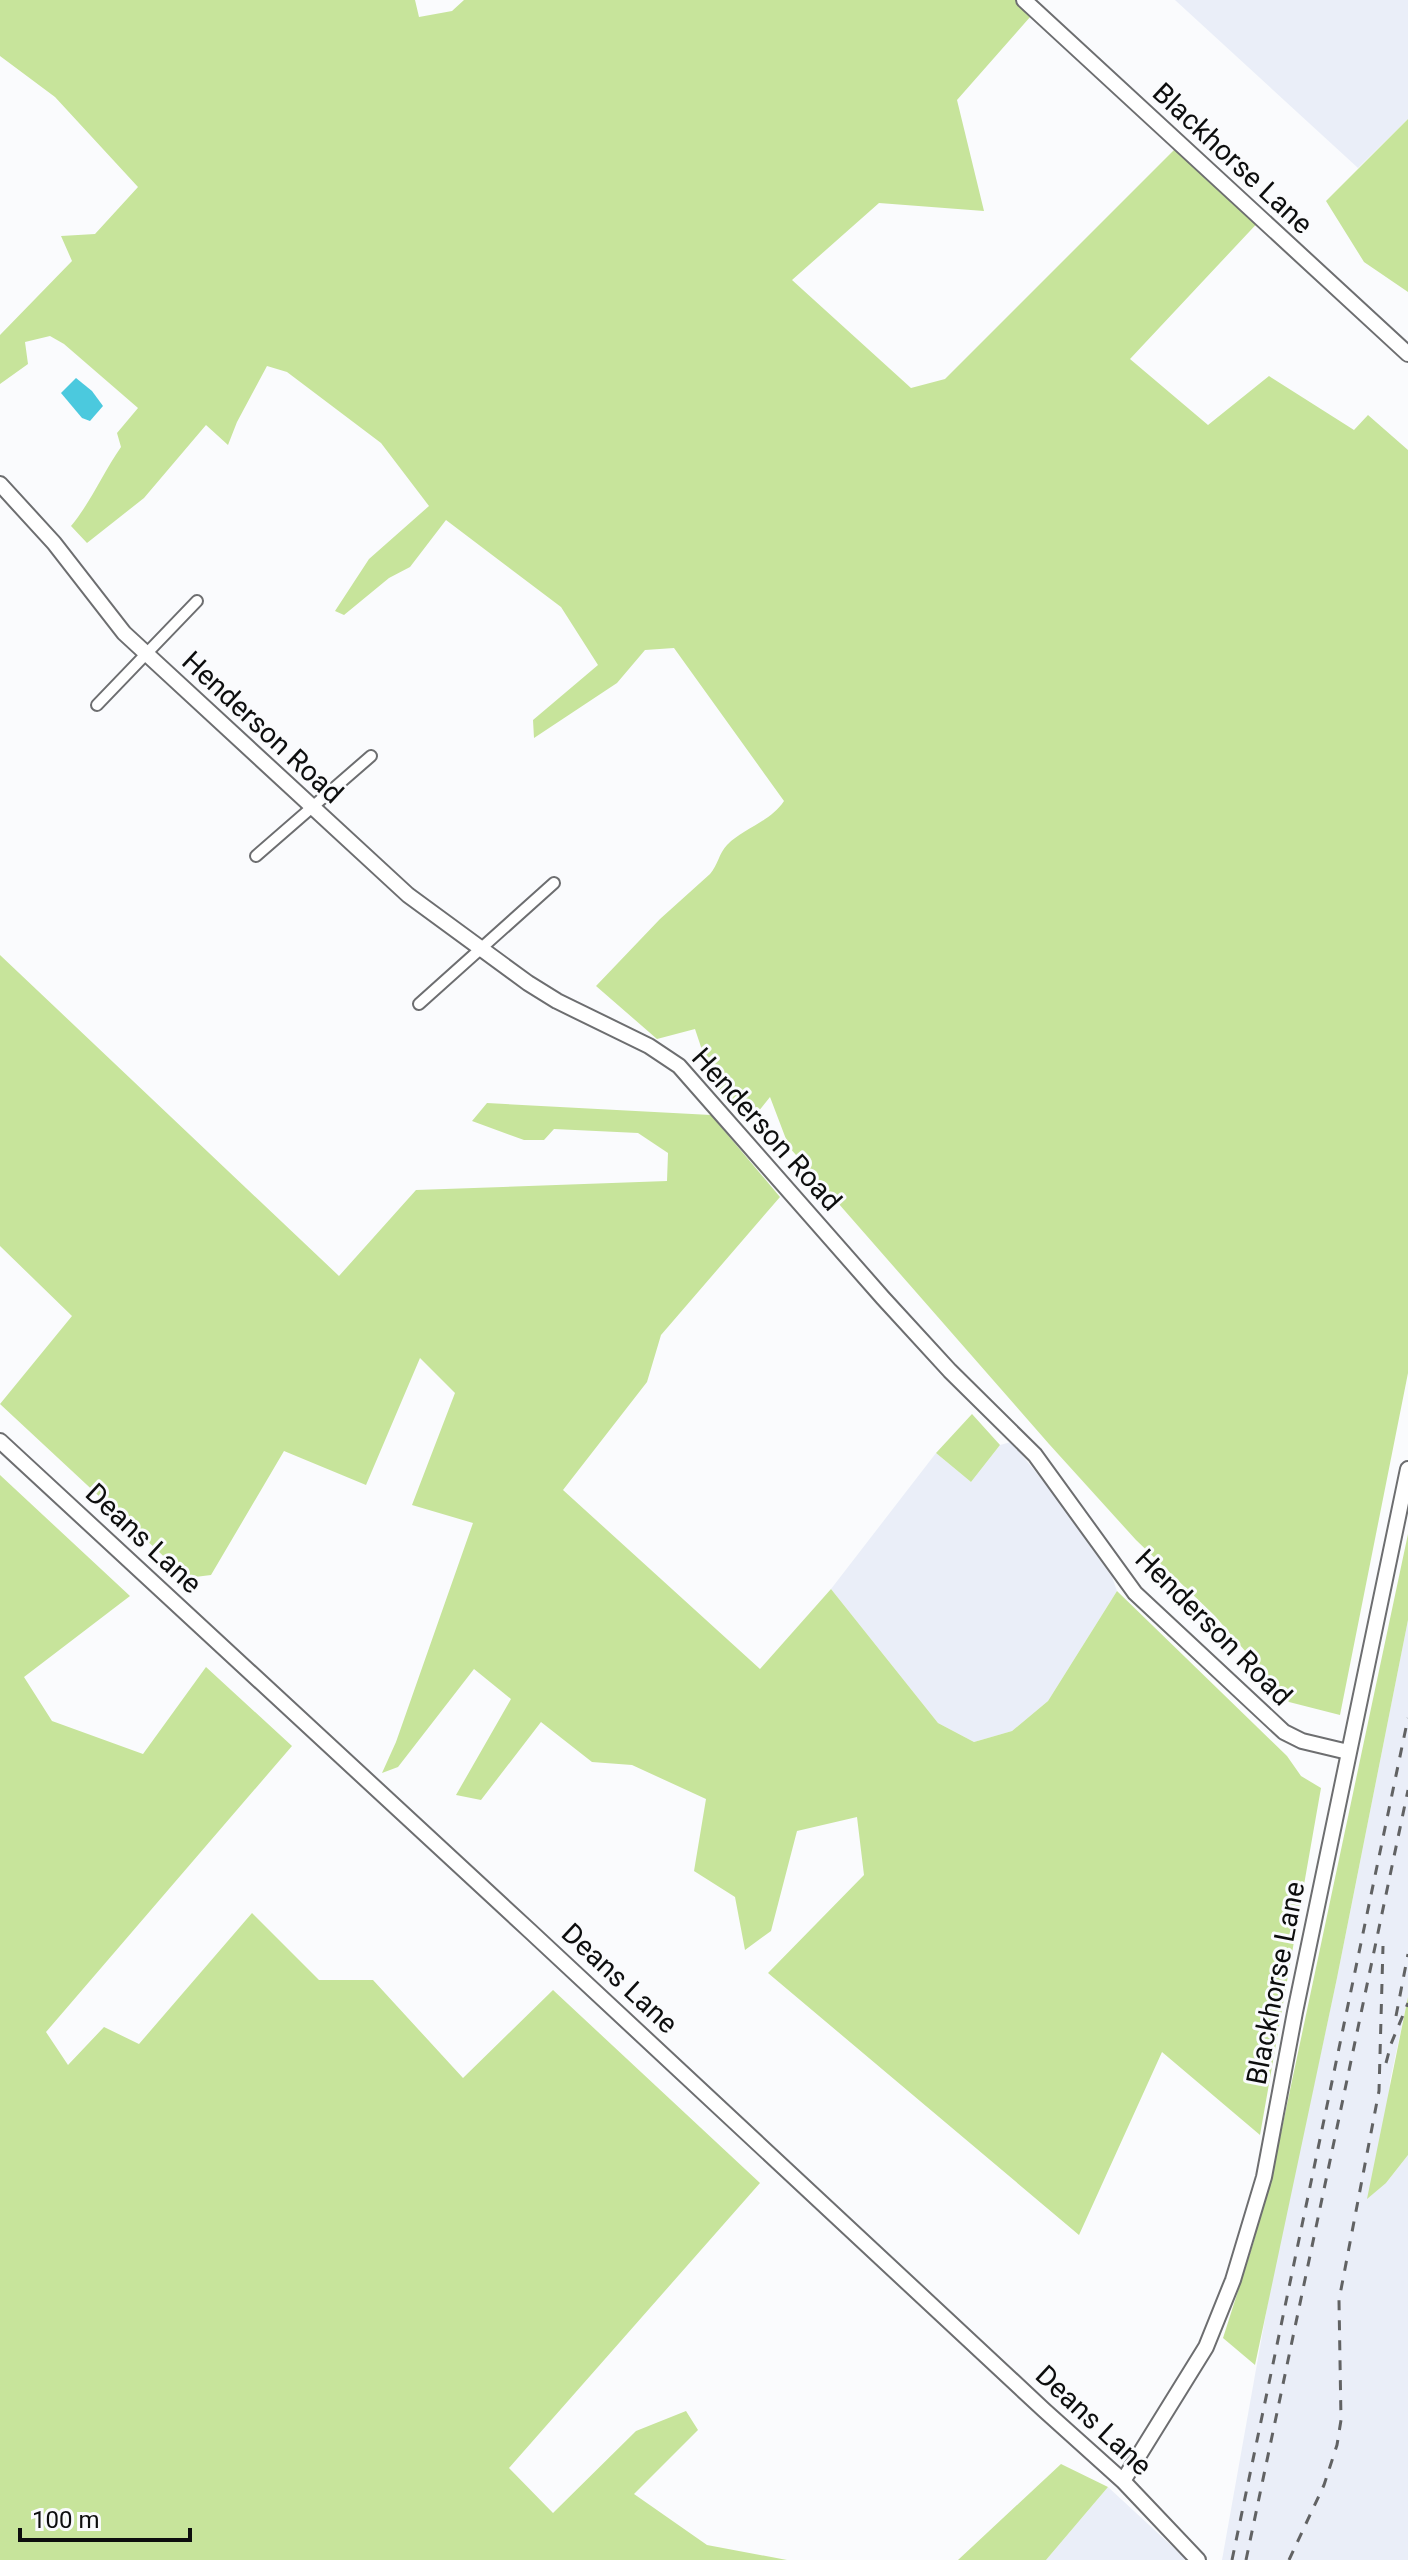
<svg xmlns="http://www.w3.org/2000/svg" width="1408" height="2560" viewBox="0 0 1408 2560" font-family="Roboto,sans-serif">
<style>
.built{fill:#eaeef8}
.green{fill:#c7e49b}
.water{fill:#4bc9de}
.lines{fill:none;stroke-linecap:round;stroke-linejoin:round}
.street-casing{stroke:#6d6e70;stroke-width:14}
.secondary-casing{stroke:#6d6e70;stroke-width:18}
.street{stroke:#fff;stroke-width:10}
.secondary{stroke:#fff;stroke-width:14}
.rail{stroke:#616263;stroke-width:3;stroke-dasharray:10 10;stroke-linecap:butt}
.labels{text-anchor:middle;stroke-width:6;stroke-linejoin:round;paint-order:stroke}
.street-label{font-size:28px;fill:#0d0e0e;stroke:#fafbfd}
</style>
<rect width="100%" height="100%" fill="#fafbfd"/>
<path class="built" d="M1175,0H1408V119L1358,168Z
M1011,1442L1052,1492L1112,1577L1117,1591L1048,1701L1012,1731L974,1742L938,1723L831,1589L936,1453L971,1482L1000,1445Z
M1408,1620V1997L1390,2081L1386,2183L1408,2155V2560H1222L1273,2274L1337,1978Z
M1108,2487L1187,2560H1046Z"/>
<path class="green" d="M0,0H415L419,17L452,11L464,0H1030L1038,8L957,100L984,211L879,203L792,280L911,388L945,379L1183,141L1264,216L1130,359L1208,425L1269,376L1354,430L1368,415L1408,450V1373L1340,1715L1289,1702L1215,1616L1136,1540L1049,1444L789,1147L770,1097L754,1117L714,1086L695,1029L657,1039L596,986L660,919L710,874C718,865 719,853 727,845C744,828 770,822 784,801L674,648L645,650L617,683L534,738L533,720L598,665L561,607L446,520L410,567L389,578L344,615L335,611L369,559L429,506L381,443L287,372L267,366L237,422L228,445L206,425L144,498L87,543L71,526C91,502 103,473 121,447L117,433L138,408L64,344L50,336L25,342L28,364L0,384V335L72,261L61,236L95,234L138,187L55,97L0,56Z
M1408,119V292L1364,262L1326,201Z
M0,955L339,1276L416,1190L667,1181L668,1153L638,1133L554,1129L544,1140H524L472,1121L487,1103L711,1115L780,1197L661,1335L647,1382L563,1490L760,1669L831,1589L938,1723L974,1742L1012,1731L1048,1701L1117,1591L1287,1756L1301,1776L1321,1788L1260,2135L1162,2052L1079,2235L768,1973L864,1875L857,1817L797,1831L771,1931L745,1950L735,1897L694,1871L706,1799L632,1765L592,1762L541,1722L481,1800L456,1795L511,1699L474,1669L398,1767L382,1773L396,1742L473,1523L412,1505L455,1393L420,1358L366,1485L284,1451L211,1575L187,1578L0,1404L72,1316L0,1246Z
M972,1414L1000,1445L971,1482L936,1453Z
M0,1475L130,1596L24,1677L52,1721L143,1754L206,1667L292,1746L46,2032L68,2065L104,2027L139,2044L252,1913L319,1980H373L463,2078L553,1990L760,2183L509,2468L553,2513L636,2431L686,2411L698,2430L634,2494L707,2545L787,2560H0Z
M1408,1534V1620L1337,1978L1255,2365L1223,2338L1253,2244L1275,2161Z
M1408,1997V2155L1386,2183L1367,2199Z
M1061,2464L1108,2487L1046,2560H958Z"/>
<path class="water" d="M76,378L92,391L103,406L90,421L82,418L61,393Z"/>
<g class="lines">
<defs>
<path id="street" d="M97,705L197,601
M256,856L371,756
M419,1004L554,883"/>
<path id="secondary" d="M1024,0L1408,354
M0,484L54,543L124,633L408,895L528,983L557,1001L649,1046L679,1066L883,1298L950,1371L1035,1455L1135,1593L1284,1732L1302,1741L1348,1752
M0,1441L530,1931L1044,2410L1123,2481L1198,2560
M1123,2481L1206,2347L1233,2280L1264,2177L1295,2012L1408,1469"/>
</defs>
<use href="#street" class="street-casing"/>
<use href="#secondary" class="secondary-casing"/>
<use href="#street" class="street"/>
<use href="#secondary" class="secondary"/>
<path class="rail" d="M1396,2016L1408,1954
M1386,2063L1391,2044L1408,2003
M1232,2560L1408,1718
M1246,2560L1408,1790
M1289,2560L1324,2485L1337,2445L1341,2420L1339,2300L1379,2091L1383,1946"/>
</g>
<g class="labels">
<g class="street-label">
<text transform="translate(1233 158) rotate(43)" y="10">Blackhorse Lane</text>
<text transform="translate(263 727) rotate(43)" y="10">Henderson Road</text>
<text transform="translate(767 1129) rotate(48)" y="10">Henderson Road</text>
<text transform="translate(144 1538) rotate(43)" y="10">Deans Lane</text>
<text transform="translate(1214 1627) rotate(45)" y="10">Henderson Road</text>
<text transform="translate(620 1978) rotate(43)" y="10">Deans Lane</text>
<text transform="translate(1275 1983) rotate(-79)" y="10">Blackhorse Lane</text>
<text transform="translate(1094 2420) rotate(43)" y="10">Deans Lane</text>
</g>
</g>
<path d="M20 2528v12h170v-12" fill="none" stroke="#0d0e0e" stroke-width="4"/>
<text x="32" y="2528" font-size="24" fill="#0d0e0e" stroke="#fafbfd" stroke-width="6" paint-order="stroke">100 m</text>
</svg>
